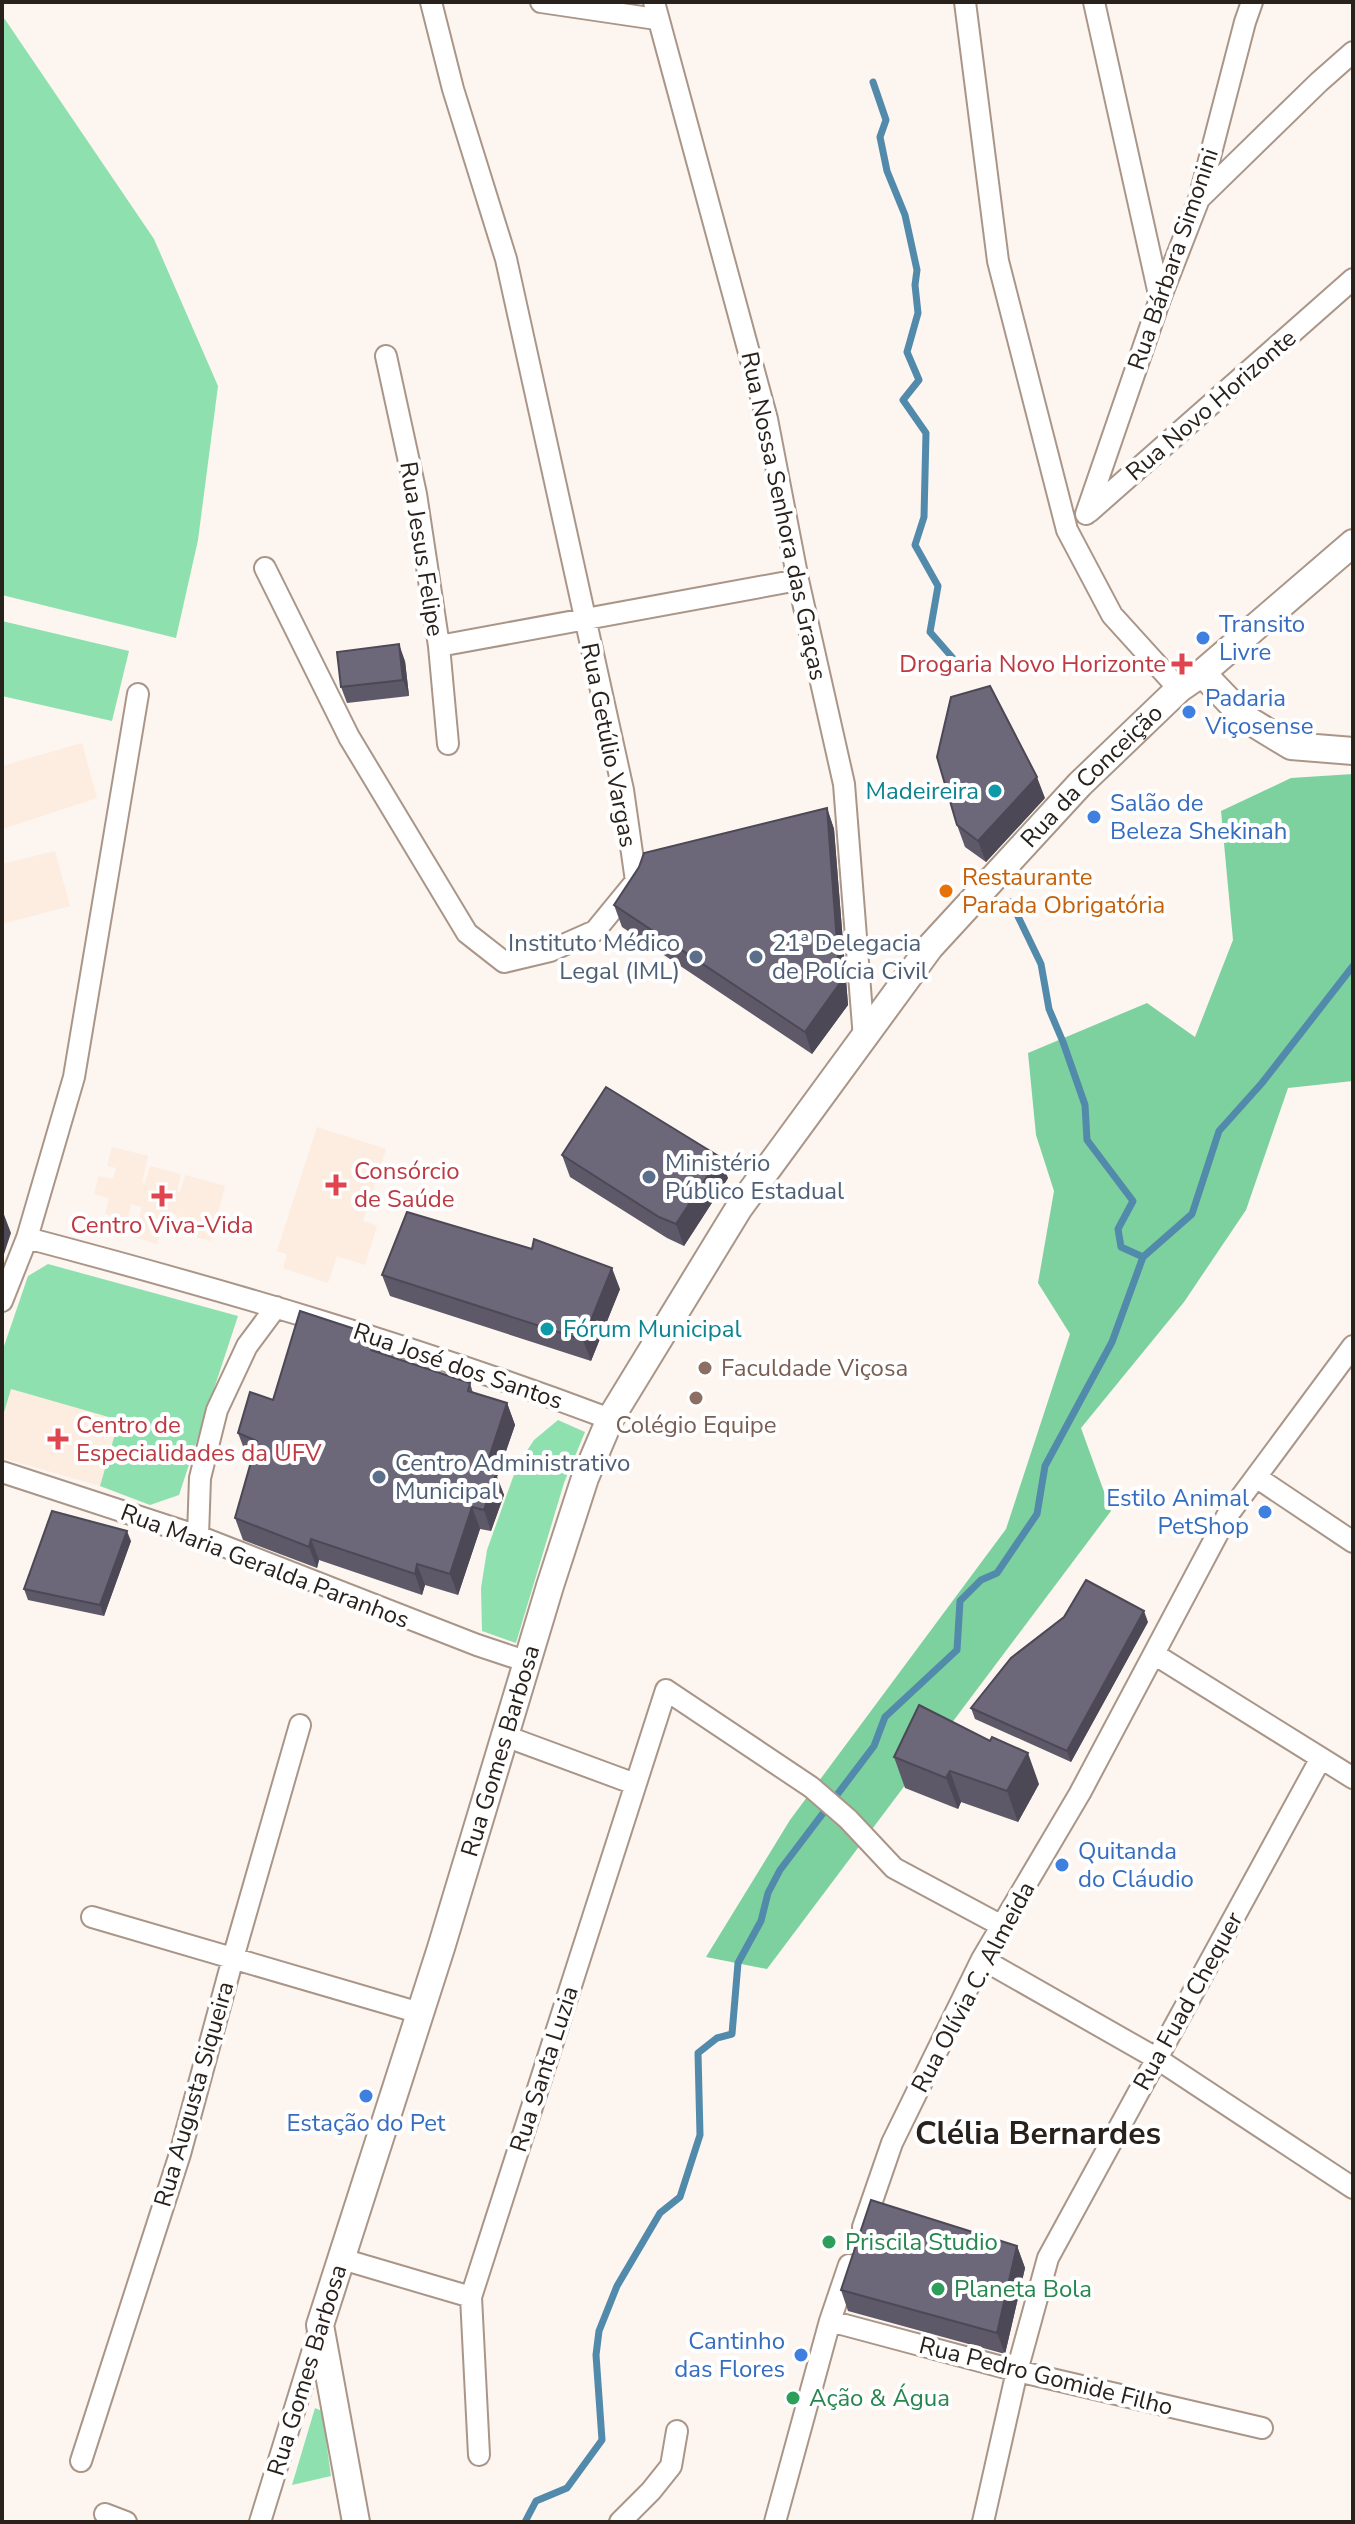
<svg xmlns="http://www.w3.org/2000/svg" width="1355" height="2524" viewBox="0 0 1355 2524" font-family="'Nunito Sans',sans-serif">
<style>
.built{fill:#fdece0}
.green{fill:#8ee1af}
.forest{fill:#7dd19f}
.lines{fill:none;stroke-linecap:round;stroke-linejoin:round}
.stream{stroke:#528aac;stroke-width:7}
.minor-casing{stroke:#a99688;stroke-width:24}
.tertiary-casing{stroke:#a99688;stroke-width:30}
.minor{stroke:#fff;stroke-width:20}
.tertiary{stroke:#fff;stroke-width:26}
.wall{fill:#5e5969}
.shaded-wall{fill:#4c4855}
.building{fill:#6d677a;stroke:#4c4855;stroke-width:2}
.shop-dot{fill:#3f7fe0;stroke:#fff;stroke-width:3}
.health-dot{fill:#e0444e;stroke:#fff;stroke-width:3}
.culture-dot{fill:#0f9aa8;stroke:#fff;stroke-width:3}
.food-dot{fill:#e8710a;stroke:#fff;stroke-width:3}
.service-dot{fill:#5c6f8a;stroke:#fff;stroke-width:3}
.education-dot{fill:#8d6e63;stroke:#fff;stroke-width:3}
.leisure-dot{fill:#2e9e5b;stroke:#fff;stroke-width:3}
.labels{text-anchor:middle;stroke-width:8;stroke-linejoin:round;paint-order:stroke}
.street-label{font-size:24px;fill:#29221c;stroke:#fff}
.shop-label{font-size:24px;fill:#366cbe;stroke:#fff;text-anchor:start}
.health-label{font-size:24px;fill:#be3a42;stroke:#fff;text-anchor:start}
.culture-label{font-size:24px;fill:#0d838f;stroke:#fff;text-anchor:end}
.food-label{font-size:24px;fill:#c56008;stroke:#fff;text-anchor:start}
.service-label{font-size:24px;fill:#4e5e75;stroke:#fff;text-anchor:start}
.education-label{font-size:24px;fill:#785e54;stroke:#fff;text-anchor:start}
.leisure-label{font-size:24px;fill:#27864d;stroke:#fff;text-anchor:start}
.district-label{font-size:32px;font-weight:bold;fill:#29221c;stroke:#fff}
</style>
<rect width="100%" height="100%" fill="#fdf5ef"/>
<path class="built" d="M82,743L97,798L2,829V766Z
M55,851L70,906L2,924V864Z
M317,1127L386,1149L363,1221L377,1226L365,1265L337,1256L328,1283L283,1268L287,1254L277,1251Z
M112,1147L148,1156L142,1183H145L150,1166L181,1174L177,1191L180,1192L185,1175L225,1186L211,1241L173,1231L177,1215L167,1212L157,1244L134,1237L142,1207L131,1204L127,1220L105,1214L109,1198L94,1194L99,1176L113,1179L116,1168L107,1166Z
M11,1389L119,1420L100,1486L2,1458V1419Z"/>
<path class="green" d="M2,15L154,239L218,386L198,540L176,638L2,595Z
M2,621L129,651L112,721L2,696Z
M48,1264L238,1316L179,1495L150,1505L100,1486L119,1420L11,1389L2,1419V1352L28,1276Z
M558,1420L585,1432L564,1483L516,1643L482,1631L481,1588L487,1550L517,1466L534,1440Z
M315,2408L322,2411L331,2476L292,2485Z"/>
<path class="forest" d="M1353,774V1081L1288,1088L1246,1210L1184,1302L1081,1428L1111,1511L767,1969L706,1957L790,1820L1006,1529L1070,1334L1038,1283L1054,1191L1036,1135L1028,1053L1147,1003L1195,1037L1233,940L1221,811L1291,778Z"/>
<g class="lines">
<path class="stream" d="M873,82L886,120L880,137L887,171L905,215L917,270L915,285L918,313L907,352L919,380L903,400L926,433L924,517L915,545L938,586L930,632L958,664
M1011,902L1041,964L1049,1009L1063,1042L1085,1105L1087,1140L1133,1201L1118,1229L1121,1247L1143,1257
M525,2522L536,2501L567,2488L602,2440L596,2355L599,2331L617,2286L660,2213L680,2197L700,2135L698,2053L717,2038L732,2034L738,1963L761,1921L768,1893L780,1870L874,1746L885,1717L957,1650L960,1601L981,1580L997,1573L1037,1514L1045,1466L1112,1342L1143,1257L1192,1214L1219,1131L1262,1083L1353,966"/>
<defs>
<path id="minor" d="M541,2L656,19
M654,2L767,419L798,580L844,784L864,1039
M965,2L998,261L1067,530L1112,615L1179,689
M1094,2L1160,299
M1199,199L1319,82L1353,52
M386,356L416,494L439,646L448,744
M1089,512L1353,279
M1086,514L1160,299L1199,199L1245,22L1252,2
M265,568L349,737L467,933L504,962L550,951L595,931L636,881L623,790L506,259L453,89L431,2
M439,646L798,580
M27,1238C224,1290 419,1347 610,1419
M2,1301L27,1238L74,1077L138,694
M2,1472L198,1536L477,1645L528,1662
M1256,1477L1353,1542
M198,1536L200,1478L217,1410L247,1346L276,1307
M1154,1654L1353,1778
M505,1736L635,1784
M92,1917L420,2013
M982,1959L1156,2058L1353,2188
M863,2227L892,2143L982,1959L1080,1793L1227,1516L1353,1346
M342,2259L471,2297
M830,2321L1017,2371L1262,2428
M479,2455L471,2297L666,1690L811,1787L848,1819L894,1868L1002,1926
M81,2461L180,2154L233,1958L300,1725
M105,2514L126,2522
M260,2522L320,2327
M620,2522L651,2491L671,2466L677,2431
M775,2522L830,2321L849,2265
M983,2522L1017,2371L1048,2258L1321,1758"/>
<g id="tertiary">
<path d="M1202,673L1245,718L1291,746L1353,751"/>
<path id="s1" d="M356,2522L320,2325L441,1948L550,1586L585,1478L610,1419L739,1208L930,947L1080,784L1179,689L1202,673L1353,543"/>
</g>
</defs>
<use href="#minor" class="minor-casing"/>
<use href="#tertiary" class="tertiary-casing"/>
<use href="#minor" class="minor"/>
<use href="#tertiary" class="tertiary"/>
</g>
<path class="wall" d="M405,661L409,696L347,703L341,687Z
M1045,798L986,862L965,847L957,825Z
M827,808L834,829L848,1005L812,1054L622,927L614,905Z
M562,1155L728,1178L684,1246L667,1238L570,1177Z
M382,1275L620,1289L591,1361L390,1296Z
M382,1354L470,1383L473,1393L507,1403L515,1425L497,1477L504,1495L491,1531L480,1529L458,1595L425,1585L422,1595L319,1560L317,1568L243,1540L235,1518L252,1457L246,1454L238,1433L273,1400Z
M131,1541L104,1616L28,1600L24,1589Z
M1148,1622L1071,1762L975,1719L971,1708Z
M894,1757L1039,1784L1018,1822L961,1802L958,1809L905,1788Z
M1017,2246L1025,2268L1005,2354L848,2311L841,2290Z"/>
<path class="shaded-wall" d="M399,644L405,661L409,696L403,680Z
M1037,777L1045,798L986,862L978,841Z
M827,808L834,829L848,1005L812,1054L805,1032Z
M720,1157L728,1178L684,1246L676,1224Z
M3,1212L11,1233L2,1260V1215Z
M612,1268L620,1289L591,1361L583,1340Z
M376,1336L384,1358L371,1350Z
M507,1403L515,1425L497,1477L504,1495L491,1531L484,1510L485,1470Z
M472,1507L480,1529L458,1595L450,1574Z
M127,1531L131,1541L104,1616L100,1605Z
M311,1539L319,1560L317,1568L309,1547Z
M417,1564L425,1585L422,1595L415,1574Z
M1144,1611L1148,1622L1071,1762L1067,1751Z
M1028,1753L1039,1784L1018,1822L1007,1791Z
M950,1771L961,1802L958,1809L946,1778Z
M1017,2246L1025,2268L1005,2354L997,2333Z"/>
<path class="building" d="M399,644L403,680L341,687L337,652Z
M990,686L1037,777L978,841L957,825L937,757L951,697Z
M827,808L840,983L805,1032L614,905L639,867L644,853Z
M606,1087L720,1157L676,1224L659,1217L562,1155Z
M407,1212L532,1249L534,1239L612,1268L583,1340L382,1275Z
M300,1311L376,1336L371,1350L470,1383L468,1391L507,1403L485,1470L496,1474L484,1510L472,1507L450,1574L417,1564L415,1574L311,1539L309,1547L235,1518L257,1441L238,1433L250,1392L273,1400Z
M52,1511L127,1531L100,1605L24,1589Z
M1086,1580L1144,1611L1067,1751L971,1708L1011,1658L1064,1617Z
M919,1705L990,1741L992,1737L1028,1753L1007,1791L950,1771L946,1778L894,1757Z
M871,2200L1017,2246L997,2333L841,2290Z"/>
<g class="shop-dot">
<circle cx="1203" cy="638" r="8"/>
<circle cx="1189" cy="712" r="8"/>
<circle cx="1094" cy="817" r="8"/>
<circle cx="1265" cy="1512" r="8"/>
<circle cx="1062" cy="1865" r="8"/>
<circle cx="366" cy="2096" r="8"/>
<circle cx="801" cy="2355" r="8"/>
</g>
<g class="health-dot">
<path d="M1178 652h8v8h8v8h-8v8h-8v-8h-8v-8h8z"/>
<path d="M332 1173h8v8h8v8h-8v8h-8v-8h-8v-8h8z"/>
<path d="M158 1184h8v8h8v8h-8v8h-8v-8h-8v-8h8z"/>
<path d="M54 1427h8v8h8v8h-8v8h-8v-8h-8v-8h8z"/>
</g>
<g class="culture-dot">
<circle cx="995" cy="791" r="8"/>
<circle cx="547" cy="1329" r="8"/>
</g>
<circle class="food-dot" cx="946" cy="891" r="8"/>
<g class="service-dot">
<circle cx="696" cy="957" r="8"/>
<circle cx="756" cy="957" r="8"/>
<circle cx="649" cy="1177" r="8"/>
<circle cx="379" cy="1477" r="8"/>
</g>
<g class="education-dot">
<circle cx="705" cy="1368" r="8"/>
<circle cx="696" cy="1398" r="8"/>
</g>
<g class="leisure-dot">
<circle cx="829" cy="2242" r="8"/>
<circle cx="938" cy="2289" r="8"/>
<circle cx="793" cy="2398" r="8"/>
</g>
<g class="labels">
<g class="street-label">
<text transform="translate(1173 259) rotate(-71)" y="8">Rua Bárbara Simonini</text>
<text transform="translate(1211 405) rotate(-41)" y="8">Rua Novo Horizonte</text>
<text transform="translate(784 516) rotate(78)" y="8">Rua Nossa Senhora das Graças</text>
<text transform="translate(422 549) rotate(81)" y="8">Rua Jesus Felipe</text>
<text transform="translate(609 745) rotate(79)" y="8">Rua Getúlio Vargas</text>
<text dy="8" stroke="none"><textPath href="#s1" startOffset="1958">Rua da Conceição</textPath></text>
<text transform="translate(458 1366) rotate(19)" y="8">Rua José dos Santos</text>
<text transform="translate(265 1566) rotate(21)" y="8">Rua Maria Geralda Paranhos</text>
<text dy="8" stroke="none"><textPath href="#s1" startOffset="802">Rua Gomes Barbosa</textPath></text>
<text transform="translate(973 1987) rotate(-62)" y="8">Rua Olívia C. Almeida</text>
<text transform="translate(1188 2001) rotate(-61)" y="8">Rua Fuad Chequer</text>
<text transform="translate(544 2069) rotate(-72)" y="8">Rua Santa Luzia</text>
<text transform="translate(194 2094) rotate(-74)" y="8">Rua Augusta Siqueira</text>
<text transform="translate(307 2370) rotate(-73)" y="8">Rua Gomes Barbosa</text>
<text transform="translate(1046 2376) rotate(14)" y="8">Rua Pedro Gomide Filho</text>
</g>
<g class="shop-label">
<text x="1219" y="632">Transito<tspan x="1219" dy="28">Livre</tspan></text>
<text x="1205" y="706">Padaria<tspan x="1205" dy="28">Viçosense</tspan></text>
<text x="1110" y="811">Salão de<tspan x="1110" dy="28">Beleza Shekinah</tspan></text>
<text x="1249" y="1506" text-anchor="end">Estilo Animal<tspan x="1249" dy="28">PetShop</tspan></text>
<text x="1078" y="1859">Quitanda<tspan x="1078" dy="28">do Cláudio</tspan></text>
<text x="366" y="2131" text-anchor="middle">Estação do Pet</text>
<text x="785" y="2349" text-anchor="end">Cantinho<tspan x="785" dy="28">das Flores</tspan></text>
</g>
<g class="health-label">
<text x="1166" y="672" text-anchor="end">Drogaria Novo Horizonte</text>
<text x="354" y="1179">Consórcio<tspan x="354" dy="28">de Saúde</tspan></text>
<text x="162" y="1233" text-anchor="middle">Centro Viva-Vida</text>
<text x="76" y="1433">Centro de<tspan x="76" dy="28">Especialidades da UFV</tspan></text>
</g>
<g class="culture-label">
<text x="979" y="799">Madeireira</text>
<text x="563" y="1337" text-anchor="start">Fórum Municipal</text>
</g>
<g class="food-label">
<text x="962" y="885">Restaurante<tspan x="962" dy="28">Parada Obrigatória</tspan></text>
</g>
<g class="service-label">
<text x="680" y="951" text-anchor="end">Instituto Médico<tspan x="680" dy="28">Legal (IML)</tspan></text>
<text x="772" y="951">21ª Delegacia<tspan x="772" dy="28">de Polícia Civil</tspan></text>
<text x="665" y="1171">Ministério<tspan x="665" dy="28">Público Estadual</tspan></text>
<text x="395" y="1471">Centro Administrativo<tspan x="395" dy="28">Municipal</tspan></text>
</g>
<g class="education-label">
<text x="721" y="1376">Faculdade Viçosa</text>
<text x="696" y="1433" text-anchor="middle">Colégio Equipe</text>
</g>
<g class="leisure-label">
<text x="845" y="2250">Priscila Studio</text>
<text x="954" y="2297">Planeta Bola</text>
<text x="809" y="2406">Ação &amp; Água</text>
</g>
<g class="district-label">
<text x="1038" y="2144">Clélia Bernardes</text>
</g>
</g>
<rect width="1355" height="2524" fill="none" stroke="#29221c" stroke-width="8"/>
</svg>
